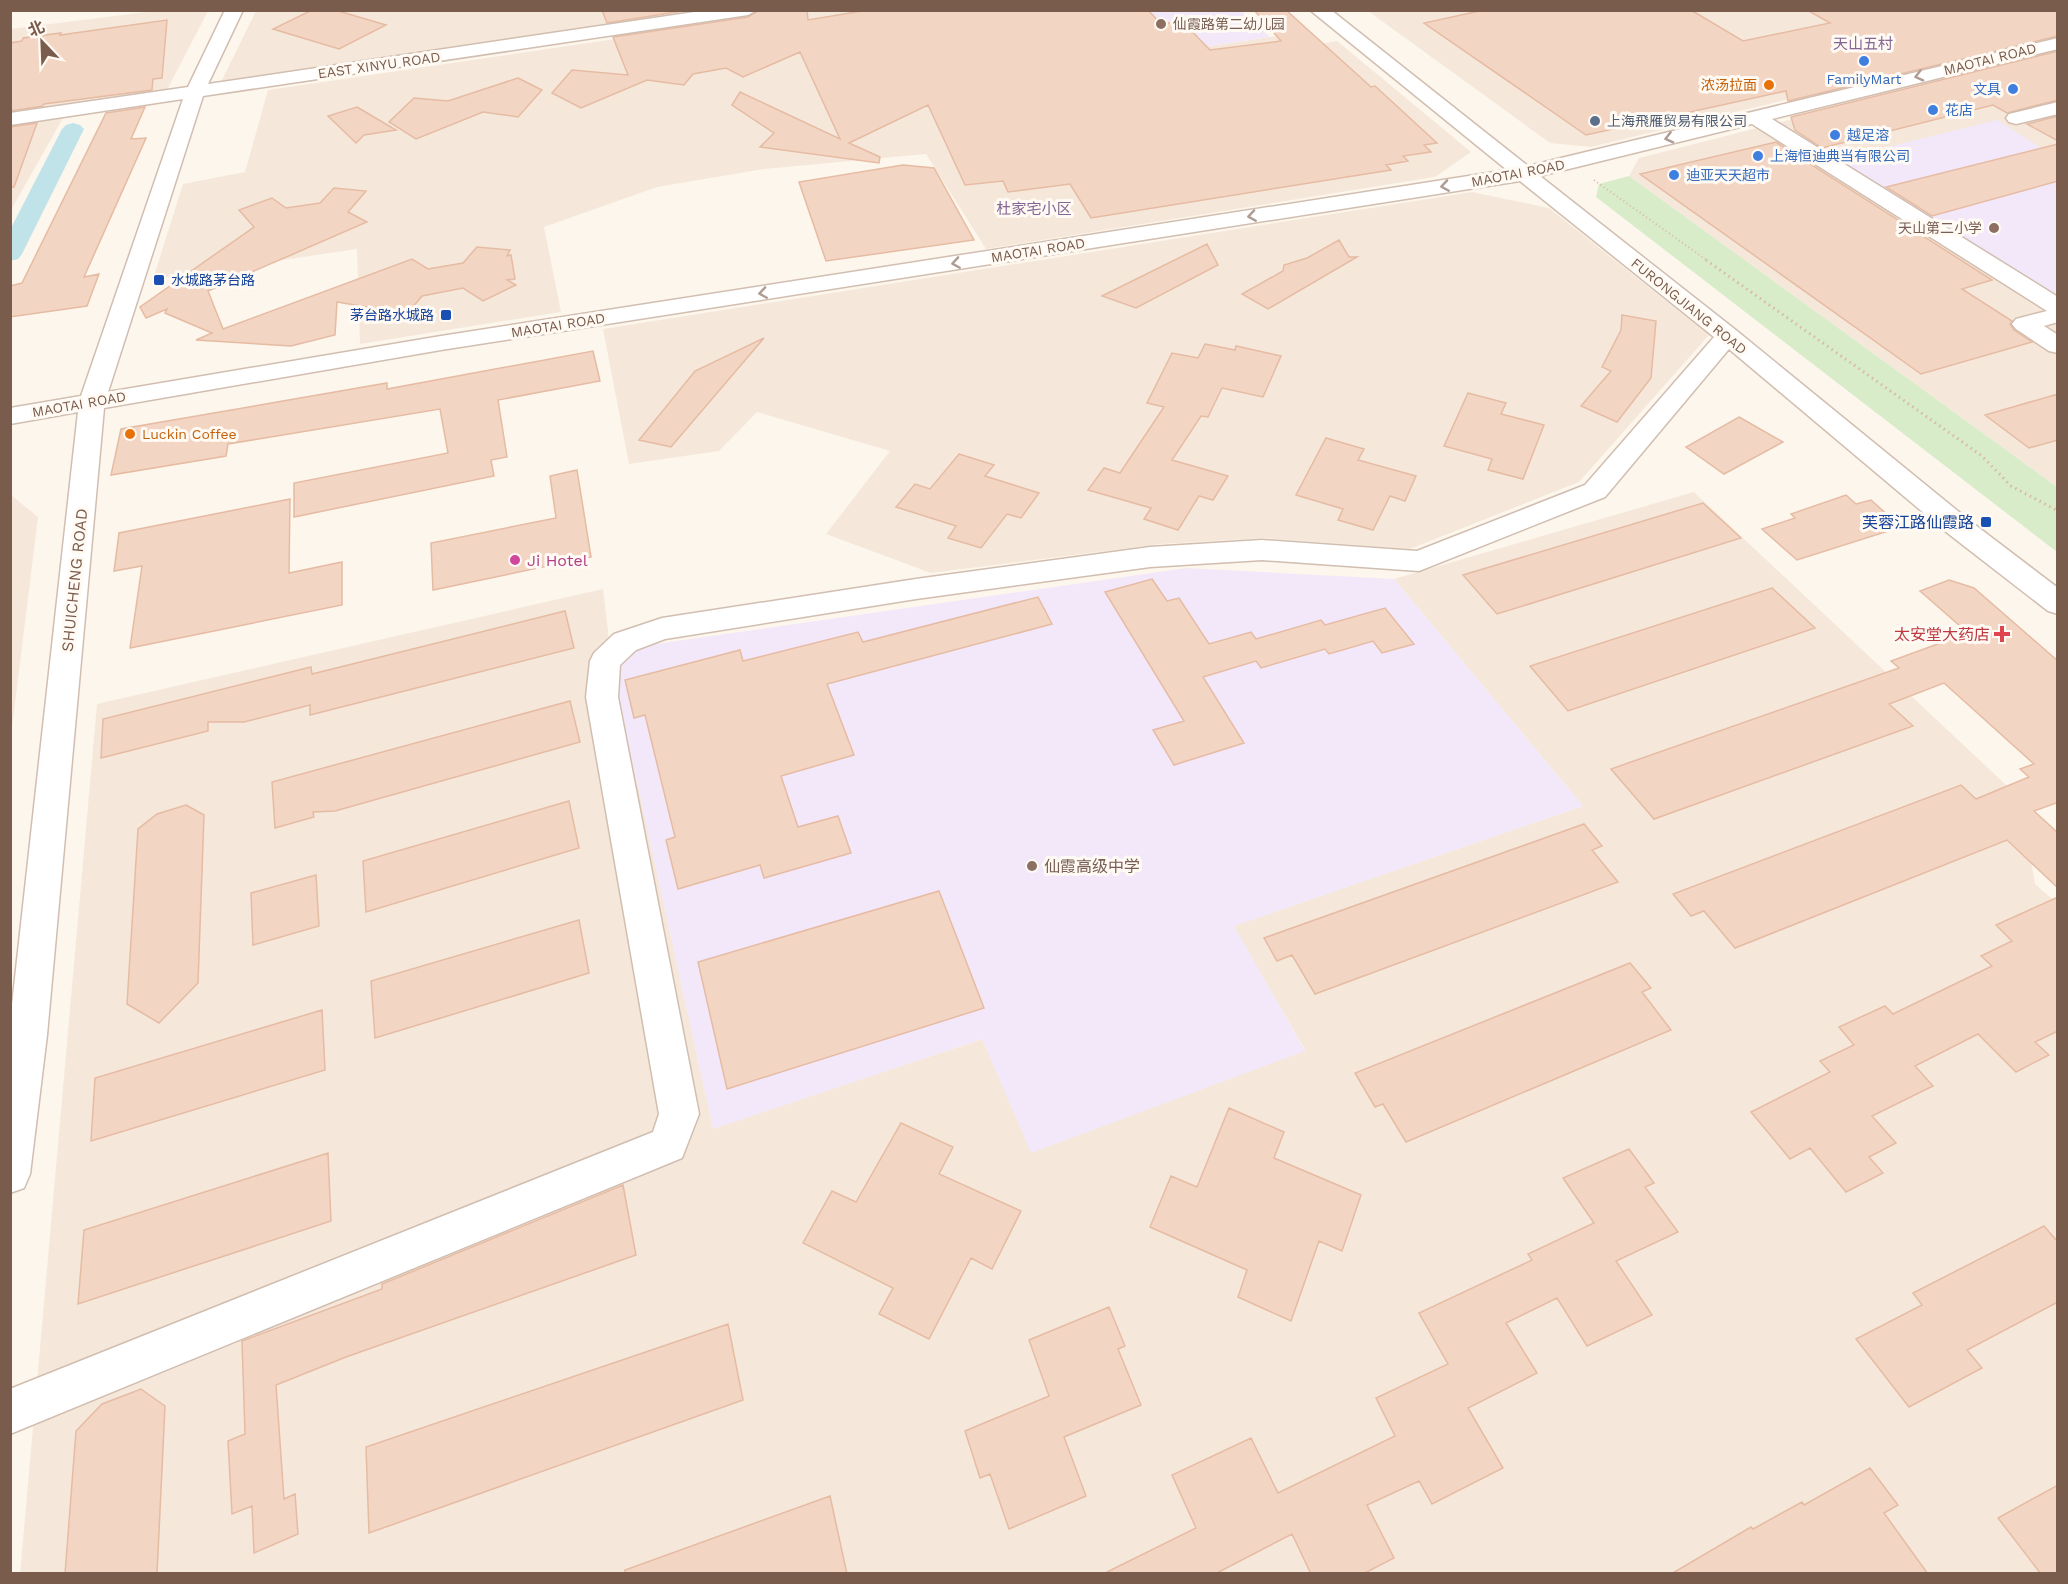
<svg xmlns="http://www.w3.org/2000/svg" width="2068" height="1584" viewBox="0 0 2068 1584" font-family="'Work Sans','Noto Sans SC',sans-serif">
<style>
.residential{fill:#f5e8da}
.education{fill:#f3e8fa}
.green{fill:#d8ecc9}
.lines{fill:none;stroke-linecap:round;stroke-linejoin:round}
.canal{fill:#bfe3e8;fill-rule:evenodd}
.building{fill:#f3d5c3;stroke:#e6bba3;stroke-width:1.5}
.minor-casing{stroke:#d1beb0;stroke-width:3}
.path-far1{stroke:#d9b8a5;stroke-width:2;stroke-dasharray:1 3;stroke-linecap:butt}
.path{stroke:#d9b8a5;stroke-width:3;stroke-dasharray:1.5 4;stroke-linecap:butt}
.minor{fill:#fff;fill-rule:evenodd}
.oneway{stroke:#af9d94}
.education-dot{fill:#8d6e63;stroke:#fffaf3;stroke-width:2}
.shop-dot{fill:#3f7fe0;stroke:#fffaf3;stroke-width:2}
.food-dot{fill:#e8710a;stroke:#fffaf3;stroke-width:2}
.service-dot{fill:#5c6f8a;stroke:#fffaf3;stroke-width:2}
.transit-dot{fill:#1a4fb4;stroke:#fffaf3;stroke-width:2}
.hotel-dot{fill:#d1479c;stroke:#fffaf3;stroke-width:2}
.health-dot{fill:#e0444e;stroke:#fffaf3;stroke-width:2}
.labels{text-anchor:middle;stroke-width:6;stroke-linejoin:round;paint-order:stroke}
.far-education-label{font-size:14px;fill:#785e54;stroke:#fffaf3;text-anchor:start}
.far-street-label{font-size:14px;fill:#7a5c4d;stroke:#fffaf3}
.far-shop-label{font-size:14px;fill:#366cbe;stroke:#fffaf3;text-anchor:start}
.far-food-label{font-size:14px;fill:#c56008;stroke:#fffaf3;text-anchor:end}
.far-service-label{font-size:14px;fill:#4e5e75;stroke:#fffaf3;text-anchor:start}
.far-transit-label{font-size:14px;fill:#164399;stroke:#fffaf3;text-anchor:start}
.far-neighbourhood-label{font-size:15px;fill:#846695;stroke:#fffaf3}
.transit-label{font-size:16px;fill:#164399;stroke:#fffaf3;text-anchor:end}
.hotel-label{font-size:16px;fill:#b23c85;stroke:#fffaf3;text-anchor:start}
.street-label{font-size:16px;fill:#7a5c4d;stroke:#fffaf3}
.health-label{font-size:16px;fill:#be3a42;stroke:#fffaf3;text-anchor:end}
.education-label{font-size:16px;fill:#785e54;stroke:#fffaf3;text-anchor:start}
</style>
<rect width="100%" height="100%" fill="#fdf6ec"/>
<path class="residential" d="M2057,10L2058,34L1591,147L1550,143L1368,11Z
M155,11H208L167,90L11,112L10,29Z
M256,11H713L221,82Z
M805,11H1055L1101,62L1290,34L1303,47L1337,41L1471,152L1435,177L986,249L926,154L764,169L657,187L544,227L561,312L360,344L357,249L153,279L183,184L245,172L268,90Z
M2057,52V158L2043,298L2057,294V487L1629,176L1639,158Z
M63,118L11,210V126Z
M1472,192L1549,208L1709,335L1579,482L1410,549L1264,538L1161,544L931,573L826,534L890,451L757,412L719,451L629,464L603,329Z
M1694,492L2021,799L2035,884L2058,904L2057,1573L20,1574L97,704L603,589L613,672L713,1128L983,1039L1305,1050L1233,926L1583,806L1394,579Z
M11,495L38,517L11,736V494Z"/>
<path class="education" d="M1055,11H1241L1270,37L1101,62Z
M1997,120L2057,158V294L2043,298L1827,162Z
M1186,568L1394,579L1583,806L1234,926L1305,1051L1031,1153L982,1039L713,1129L613,672L642,646Z"/>
<path class="green" d="M1629,176L2057,487V552L1596,197L1599,184Z"/>
<g class="lines">
<path class="canal" d="M73,123L80,125L84,129L22,254L18,259L10,261V230L62,129L66,125Z"/>
</g>
<path class="building" d="M312,10H335L386,25L339,49L273,29Z
M602,10H689L607,23Z
M759,10H807L808,20L868,10H1148L1161,24L1182,21L1210,50L1281,41L1254,10H1286L1371,87L1375,86L1437,143L1424,145L1431,152L1403,156L1408,161L1386,165L1391,170L1091,218L1070,184L1008,192L1003,181L965,185L928,105L849,143L880,157L879,163L760,147L774,133L732,105L740,92L840,139L800,52L743,77L726,68L693,74L684,85L647,80L581,108L552,93L572,70L628,75L613,37L748,17Z
M1484,10H1691L1743,41L1830,23L1807,10H2058V36L1788,101L1786,91L1586,135L1424,23Z
M167,20L162,78L153,79L152,90L44,104L43,106L10,111V43L22,41L23,38L61,33L60,35Z
M2058,51V100L2007,113L1993,105L1822,148L1795,130L1791,117Z
M518,78L542,90L518,117L483,112L416,139L389,122L414,98L448,101Z
M145,107L131,139L146,138L84,277L99,274L87,306L10,317V286L22,283L106,113Z
M357,107L396,130L364,135L356,143L328,116Z
M2058,116V141L2027,124Z
M37,123L14,187H10V127Z
M1776,142L1992,280L1962,289L2012,321L2010,324L2014,330L2032,342L1921,374L1640,174Z
M2058,144V181L1932,216L1886,187Z
M903,165L934,168L974,240L826,261L799,182Z
M334,188L366,191L348,212L367,222L208,291L223,329L412,259L428,269L463,263L477,247L510,250L507,256L511,255L515,279L507,280L516,285L483,301L463,288L422,296L407,314L337,302L335,335L291,346L196,340L212,333L165,313L167,309L146,318L140,307L254,227L239,210L272,198L286,208L320,203Z
M1339,240L1349,257H1357L1268,309L1242,294L1283,271L1284,265L1307,258Z
M1207,244L1218,265L1136,308L1102,296Z
M1622,315L1656,321L1651,378L1617,422L1581,406L1611,371L1602,367L1621,330Z
M764,338L671,447L639,440L695,371Z
M1205,344L1235,350L1236,346L1281,356L1263,397L1222,388L1208,417L1201,416L1172,460L1228,476L1213,500L1199,496L1178,530L1144,519L1151,508L1088,490L1104,468L1120,473L1164,407L1147,403L1172,353L1198,358Z
M593,351L600,381L498,400L507,457L491,460L494,476L294,517V483L448,453L440,409L228,444L226,456L111,475L121,429L387,383V389Z
M1468,393L1506,403L1501,414L1544,425L1523,479L1488,470L1492,459L1444,446Z
M2058,394V440L2029,448L1985,415Z
M1739,417L1783,442L1724,474L1686,447Z
M1326,438L1364,449L1358,460L1416,476L1405,501L1390,496L1373,530L1338,520L1343,509L1296,495Z
M959,454L994,465L985,476L1039,493L1021,518L1007,514L981,548L948,538L956,526L896,507L915,484L930,489Z
M577,470L591,557L433,590L431,543L556,518L550,476Z
M1846,495L1856,504L1871,500L1901,527L1797,560L1762,529L1795,518L1791,514Z
M290,499L289,573L342,562V605L130,648L142,566L114,571L119,533Z
M1703,503L1741,538L1497,614L1463,575Z
M1152,579L1167,601L1179,598L1209,644L1251,632L1256,639L1321,620L1325,625L1385,608L1414,644L1382,653L1373,641L1329,654L1325,649L1261,668L1256,661L1203,677L1244,743L1174,765L1153,730L1184,721L1105,592Z
M1949,580L1974,588L2058,661V804L2056,803L2034,811L2058,833V888L2007,840L1735,948L1704,911L1691,916L1673,894L1961,785L1976,799L2029,777L2020,769L2034,764L1944,683L1889,704L1913,726L1654,819L1611,769L1899,668L1891,661L1968,633L1920,591Z
M1772,588L1815,628L1568,711L1530,666Z
M1038,597L1052,624L827,684L854,755L781,776L798,827L838,816L851,853L764,878L760,865L678,889L666,840L675,837L645,715L634,718L625,680L740,650L743,661L858,632L863,642Z
M565,611L574,648L310,715V705L244,722H208V731L101,758L103,719L311,667L312,674Z
M570,701L580,742L335,811L313,812L314,817L275,828L272,782Z
M569,801L579,848L366,912L363,861Z
M186,805L204,815L198,983L159,1023L127,1004L138,829L157,814Z
M1584,824L1602,846L1592,850L1618,882L1315,994L1292,955L1277,961L1264,938Z
M316,875L319,926L253,945L251,893Z
M939,891L984,1008L727,1089L698,962Z
M2058,897V1031L2035,1042L2049,1055L2016,1072L1978,1034L1915,1066L1933,1086L1872,1116L1896,1143L1869,1157L1883,1173L1846,1192L1810,1148L1790,1159L1751,1112L1830,1072L1820,1061L1854,1045L1839,1027L1885,1006L1893,1014L1992,966L1981,956L2012,941L1996,925Z
M579,920L589,973L375,1038L371,981Z
M1630,963L1651,988L1642,992L1671,1030L1406,1142L1383,1104L1375,1107L1355,1073Z
M322,1010L325,1070L91,1141L95,1078Z
M1229,1108L1284,1132L1274,1158L1361,1195L1342,1251L1319,1241L1291,1321L1238,1297L1247,1270L1150,1227L1171,1176L1197,1187Z
M901,1123L953,1147L939,1174L1021,1211L992,1269L971,1258L929,1339L879,1314L893,1288L803,1243L832,1191L856,1202Z
M1629,1149L1654,1183L1645,1187L1678,1232L1616,1261L1652,1315L1587,1346L1557,1298L1506,1323L1537,1373L1468,1408L1503,1468L1432,1504L1419,1481L1367,1505L1394,1558L1363,1574H1311L1292,1534L1215,1574H1103L1196,1528L1172,1475L1251,1438L1278,1493L1395,1436L1376,1398L1448,1364L1419,1313L1532,1260L1528,1254L1594,1223L1563,1178Z
M328,1153L331,1221L78,1304L84,1230Z
M623,1185L636,1255L346,1357L276,1385L284,1499L295,1494L298,1534L254,1553L252,1506L232,1514L228,1441L245,1434L242,1341L382,1289V1284Z
M2044,1226L2058,1242V1302L1967,1350L1982,1368L1909,1407L1856,1339L1922,1305L1913,1293Z
M1109,1307L1125,1346L1118,1349L1141,1405L1064,1437L1086,1496L1009,1529L990,1474L980,1478L965,1431L1049,1396L1029,1340Z
M728,1324L743,1400L369,1533L366,1447Z
M141,1389L165,1406L157,1574H65L76,1431L102,1404Z
M1870,1468L1898,1505L1884,1513L1928,1574H1671L1751,1527L1753,1529L1802,1502L1804,1505Z
M2058,1485V1574H2041L1998,1518Z
M830,1496L847,1574H625V1570Z"/>
<g class="lines">
<defs>
<path id="minor" d="M225,10H243L208,84L708,10H757L748,15L203,96L108,392L441,336L1507,170L1310,10H1331L1528,166L2058,38V49L1772,119L2058,297V322L2044,326L2058,335V353L2049,351L2016,329L2012,324L2016,319L2047,311L1752,124L1540,176L1737,331L1970,521L2058,588V614L2048,611L1950,535L1729,349L1605,497L1419,571L1262,560L1150,567L916,599L665,639L636,650L620,665L618,697L699,1114L682,1158L10,1434V1389L653,1132L659,1114L586,697L590,661L594,653L614,634L662,618L916,579L1150,547L1262,540L1417,551L1585,485L1714,337L1520,181L441,350L104,408L47,1035L30,1174L24,1188L10,1193V1023L78,412L10,424V408L81,396L183,99L10,125V113L188,87Z
M2058,102V114L2016,124L2009,122L2006,118L2009,114Z"/>
</defs>
<use href="#minor" class="minor-casing"/>
<path class="path-far1" d="M1594,180L1708,261"/>
<path class="path" d="M1706,260L1982,456L2011,486L2058,511"/>
<use href="#minor" class="minor"/>
</g>
<defs><path id="oneway-chevron" d="M-2-3.5L2.5 0L-2 3.5" fill="none" stroke-width="1.6" stroke-linecap="round" stroke-linejoin="round" transform="scale(1.5)"/></defs>
<g class="oneway">
<use href="#oneway-chevron" transform="translate(1919 76) rotate(166)"/>
<use href="#oneway-chevron" transform="translate(1669 138) rotate(166)"/>
<use href="#oneway-chevron" transform="translate(1445 186) rotate(171)"/>
<use href="#oneway-chevron" transform="translate(1252 216) rotate(171)"/>
<use href="#oneway-chevron" transform="translate(956 263) rotate(171)"/>
<use href="#oneway-chevron" transform="translate(763 293) rotate(171)"/>
</g>
<g class="education-dot">
<circle cx="1161" cy="24" r="6"/>
<circle cx="1994" cy="228" r="6"/>
<circle cx="1032" cy="866" r="6"/>
</g>
<g class="shop-dot">
<circle cx="1864" cy="61" r="6"/>
<circle cx="2013" cy="89" r="6"/>
<circle cx="1933" cy="110" r="6"/>
<circle cx="1835" cy="135" r="6"/>
<circle cx="1758" cy="156" r="6"/>
<circle cx="1674" cy="175" r="6"/>
</g>
<g class="food-dot">
<circle cx="1769" cy="85" r="6"/>
<circle cx="130" cy="434" r="6"/>
</g>
<circle class="service-dot" cx="1595" cy="121" r="6"/>
<g class="transit-dot">
<rect x="153" y="274" width="12" height="12" rx="3"/>
<rect x="440" y="309" width="12" height="12" rx="3"/>
<rect x="1980" y="516" width="12" height="12" rx="3"/>
</g>
<circle class="hotel-dot" cx="515" cy="560" r="6"/>
<path class="health-dot" d="M1999 625h6v6h6v6h-6v6h-6v-6h-6v-6h6z"/>
<g class="labels">
<g class="far-education-label">
<text x="1173" y="29">仙霞路第二幼儿园</text>
<text x="1982" y="233" text-anchor="end">天山第二小学</text>
</g>
<g class="far-street-label">
<text transform="translate(1990 59) rotate(-14)" y="5">MAOTAI ROAD</text>
<text transform="translate(379 65) rotate(-8)" y="5">EAST XINYU ROAD</text>
<text transform="translate(1518 173) rotate(-11)" y="5">MAOTAI ROAD</text>
<text transform="translate(1038 250) rotate(-9)" y="5">MAOTAI ROAD</text>
<text transform="translate(1689 306) rotate(39)" y="5">FURONGJIANG ROAD</text>
<text transform="translate(558 325) rotate(-9)" y="5">MAOTAI ROAD</text>
<text transform="translate(79 404) rotate(-10)" y="5">MAOTAI ROAD</text>
</g>
<g class="far-shop-label">
<text x="1864" y="84" text-anchor="middle">FamilyMart</text>
<text x="2001" y="94" text-anchor="end">文具</text>
<text x="1945" y="115">花店</text>
<text x="1847" y="140">越足溶</text>
<text x="1770" y="161">上海恒迪典当有限公司</text>
<text x="1686" y="180">迪亚天天超市</text>
</g>
<g class="far-food-label">
<text x="1757" y="90">浓汤拉面</text>
<text x="142" y="439" text-anchor="start">Luckin Coffee</text>
</g>
<g class="far-service-label">
<text x="1607" y="126">上海飛雁贸易有限公司</text>
</g>
<g class="far-transit-label">
<text x="171" y="285">水城路茅台路</text>
<text x="434" y="320" text-anchor="end">茅台路水城路</text>
</g>
<g class="far-neighbourhood-label">
<text x="1863" y="49">天山五村</text>
<text x="1034" y="214">杜家宅小区</text>
</g>
<g class="transit-label">
<text x="1974" y="528">芙蓉江路仙霞路</text>
</g>
<g class="hotel-label">
<text x="527" y="566">Ji Hotel</text>
</g>
<g class="street-label">
<text transform="translate(74 580) rotate(-84)" y="6">SHUICHENG ROAD</text>
</g>
<g class="health-label">
<text x="1990" y="640">太安堂大药店</text>
</g>
<g class="education-label">
<text x="1044" y="872">仙霞高级中学</text>
</g>
</g>
<rect width="2068" height="1584" fill="none" stroke="#7a5c4d" stroke-width="24"/>
<g transform="translate(42 42) rotate(337)" stroke="#fffaf3" stroke-width="4.5" paint-order="stroke">
<path d="M0-4.5L10 22L0 15L-10 22Z" fill="#7a5c4d"/>
<text y="-9" font-size="16" font-weight="bold" text-anchor="middle" fill="#7a5c4d">北</text>
</g>
</svg>
